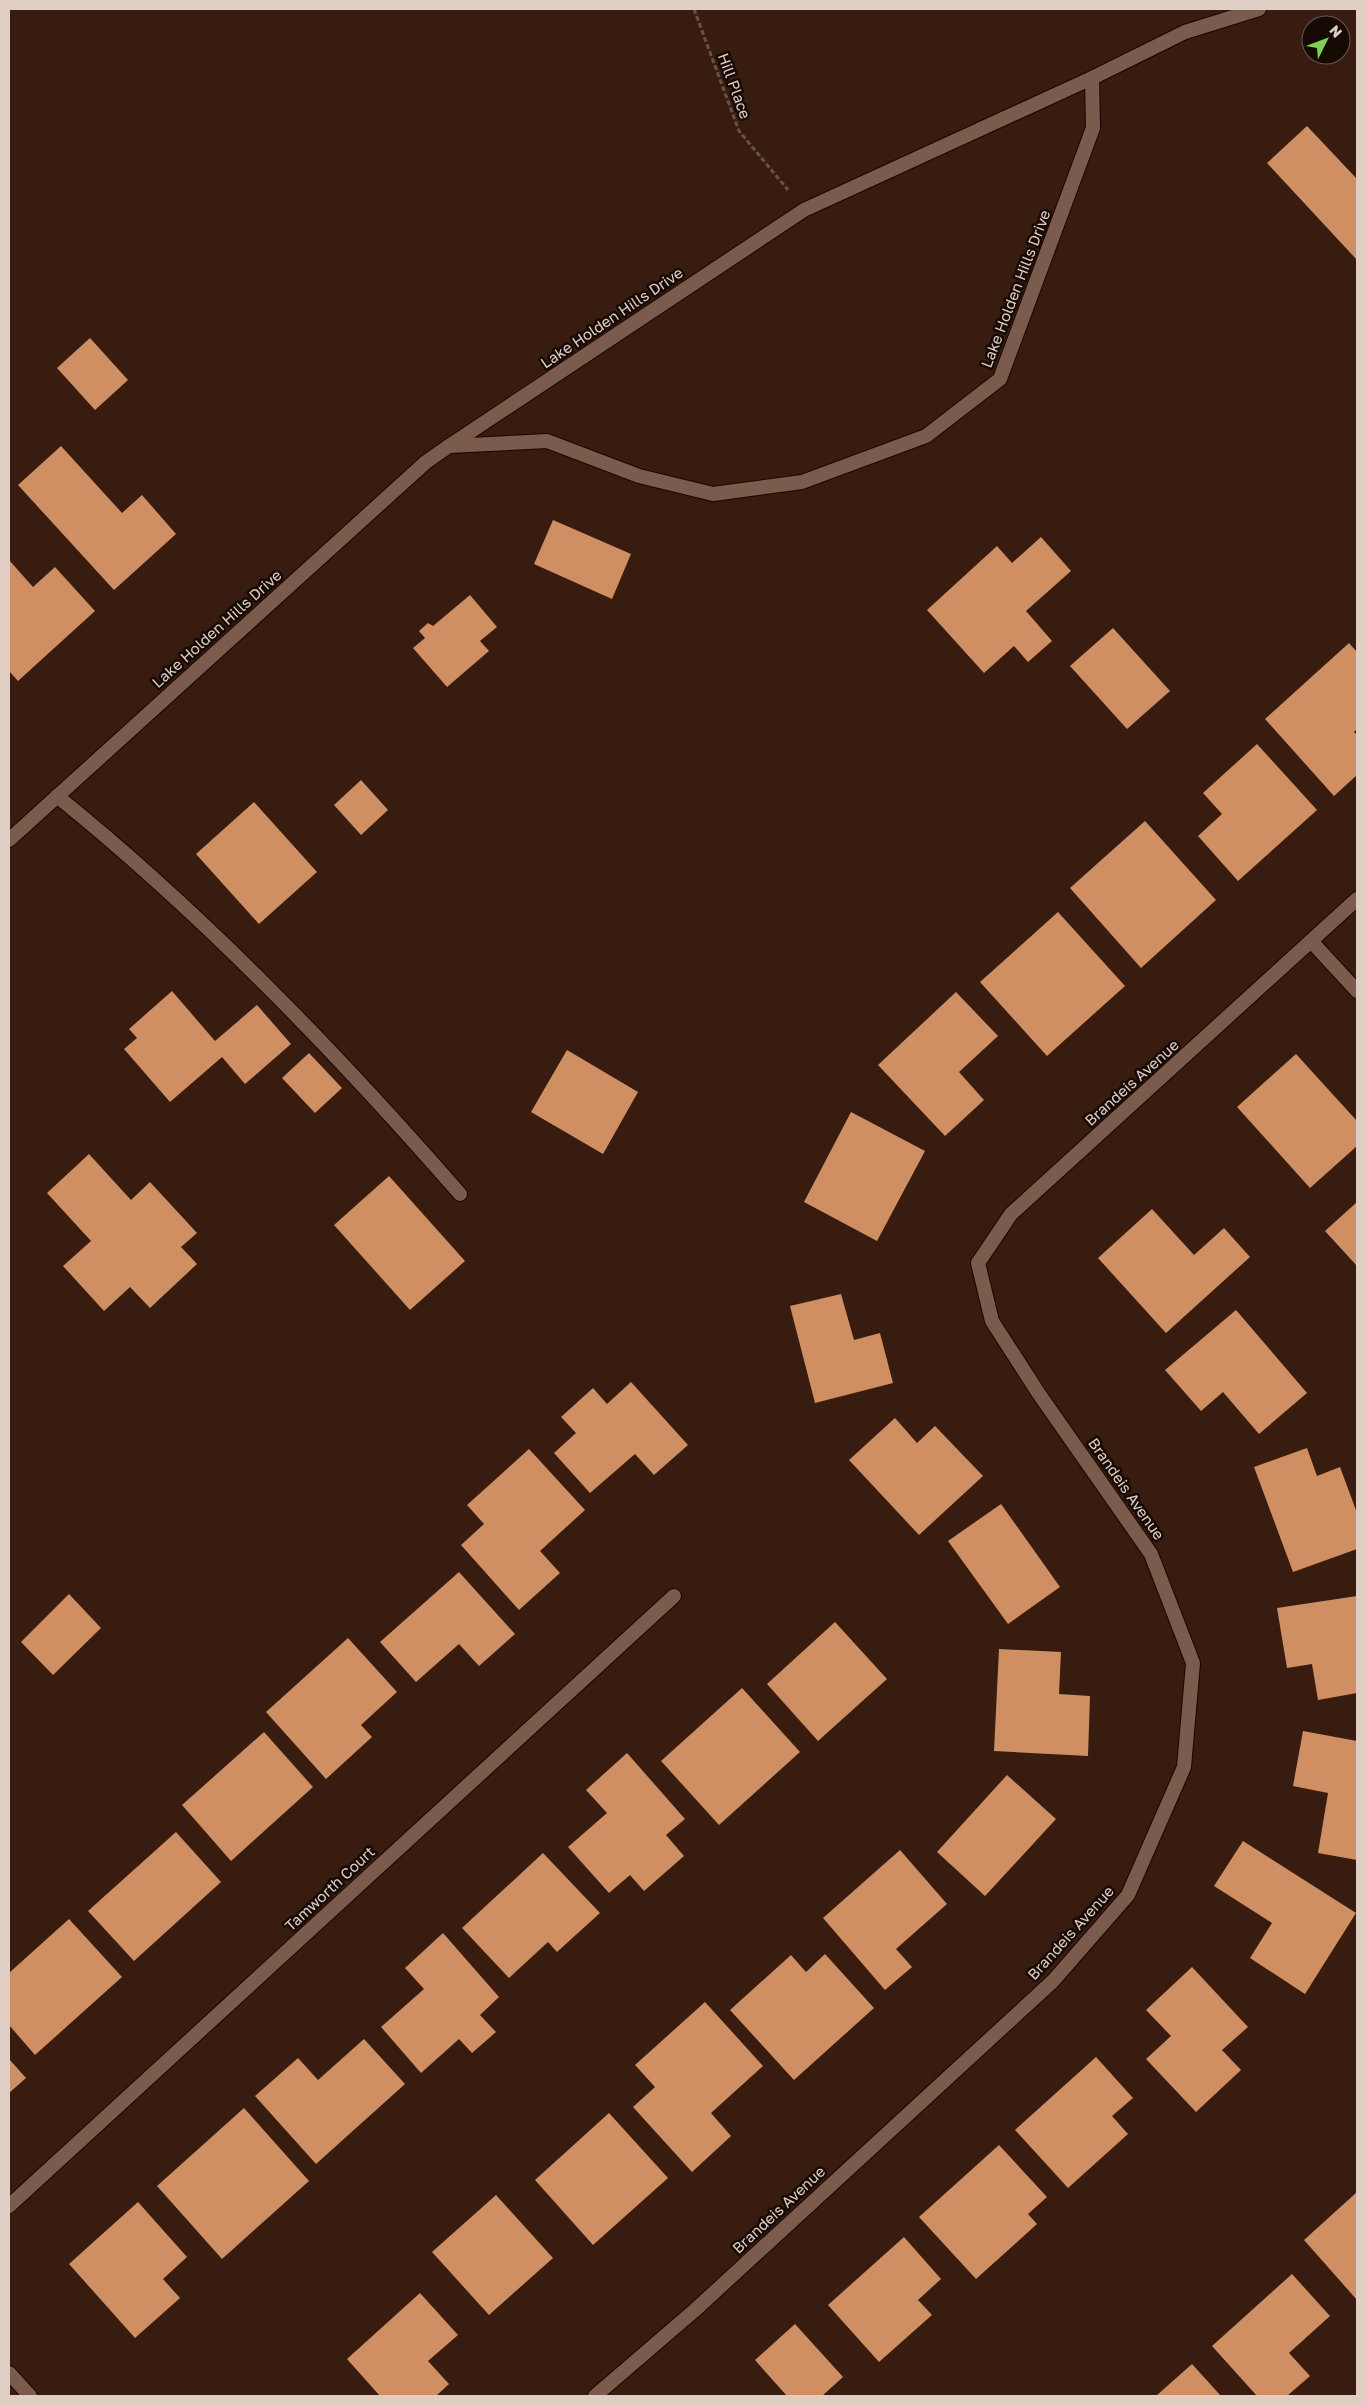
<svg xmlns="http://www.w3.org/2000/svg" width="1366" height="2405" viewBox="0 0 1366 2405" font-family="'Golos Text',sans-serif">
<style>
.building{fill:#cf8f63}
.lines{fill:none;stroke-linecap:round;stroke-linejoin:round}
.service-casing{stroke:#1d0500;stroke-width:16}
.minor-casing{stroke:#1d0500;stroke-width:16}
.tertiary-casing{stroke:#1d0500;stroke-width:16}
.path{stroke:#6a5145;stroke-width:3;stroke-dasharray:5 2.5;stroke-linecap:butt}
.service{stroke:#7b5b4c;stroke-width:14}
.minor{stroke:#7b5b4c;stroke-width:14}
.tertiary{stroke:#7b5b4c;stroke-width:14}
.labels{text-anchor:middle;stroke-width:5;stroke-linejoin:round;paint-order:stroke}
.street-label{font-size:15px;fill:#e0cdc4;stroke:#160a05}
</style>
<rect width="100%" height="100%" fill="#371c0f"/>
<path class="building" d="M1307,126L1357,179V260L1267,163Z
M90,338L128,380L95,410L57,368Z
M61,446L122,513L142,495L176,534L114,590L18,485Z
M553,520L631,554L612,599L534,564Z
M1041,537L1071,571L1026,611L1052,641L1028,662L1014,646L984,673L927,610L997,546L1012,563Z
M9,560L33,587L55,567L95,611L18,681L9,671Z
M470,595L497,627L480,641L489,651L447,687L413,648L425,638L419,631L428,623L433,626Z
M1113,628L1170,691L1127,729L1070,666Z
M1349,643L1357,652V729L1354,732L1357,735V775L1334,796L1265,719Z
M1257,744L1317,810L1238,881L1198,836L1222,814L1203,793Z
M361,780L388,810L361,835L334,805Z
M254,802L317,872L259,924L196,854Z
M1145,821L1216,900L1141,968L1070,888Z
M1058,912L1125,986L1047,1056L980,982Z
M172,991L215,1041L257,1005L291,1044L245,1084L222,1057L170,1102L124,1049L137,1038L129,1029Z
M956,992L998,1036L959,1072L984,1100L945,1136L878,1065Z
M567,1050L638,1092L603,1154L531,1112Z
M309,1053L342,1088L315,1113L282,1078Z
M1296,1054L1357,1121V1146L1310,1188L1237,1107Z
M851,1112L925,1151L877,1241L804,1202Z
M89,1154L131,1200L150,1182L197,1233L181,1247L197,1264L150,1308L130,1287L104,1311L63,1266L91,1241L47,1193Z
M389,1176L465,1261L410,1310L334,1225Z
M1357,1202V1266L1325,1231Z
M1152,1209L1194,1255L1224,1228L1250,1257L1166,1333L1098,1258Z
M841,1294L854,1340L880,1333L893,1383L815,1403L790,1306Z
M1236,1310L1307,1393L1259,1434L1223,1392L1201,1411L1165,1370Z
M631,1382L688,1445L654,1475L635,1454L590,1493L554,1453L576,1433L561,1417L593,1388L607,1404Z
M895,1418L917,1443L935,1426L983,1476L919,1535L849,1460Z
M1307,1448L1317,1476L1340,1467L1357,1513V1549L1293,1572L1254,1467Z
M529,1449L585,1510L540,1551L560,1573L519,1610L461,1545L484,1524L467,1505Z
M1001,1504L1060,1587L1008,1624L948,1541Z
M459,1572L515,1634L479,1666L459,1644L416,1682L380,1642Z
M69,1594L101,1628L53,1675L21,1642Z
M1357,1596V1693L1318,1700L1312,1664L1287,1668L1277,1608Z
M835,1622L887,1679L818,1741L767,1684Z
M348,1638L397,1692L361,1725L372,1737L326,1779L266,1712Z
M999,1649L1061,1652L1059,1694L1090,1696L1088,1756L994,1751Z
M742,1688L800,1752L719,1825L661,1761Z
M1303,1731L1357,1741V1860L1318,1853L1328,1793L1293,1786Z
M264,1732L313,1787L231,1861L182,1805Z
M627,1753L685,1819L666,1835L684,1856L644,1891L630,1875L609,1893L568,1847L607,1813L586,1790Z
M1007,1775L1056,1819L985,1896L937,1852Z
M176,1832L221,1882L134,1961L88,1911Z
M1243,1841L1356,1913L1305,1994L1250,1958L1272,1923L1214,1886Z
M900,1850L947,1904L896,1949L912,1967L885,1990L823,1918Z
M543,1853L600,1913L557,1952L548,1942L509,1978L462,1928Z
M69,1919L122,1977L35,2055L9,2025V1973Z
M443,1933L499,1997L480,2015L496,2032L472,2053L459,2039L421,2073L381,2027L424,1989L405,1968Z
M825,1954L874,2008L794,2080L730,2010L791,1955L806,1972Z
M1192,1967L1248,2027L1222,2050L1241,2070L1196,2112L1146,2059L1171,2036L1146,2010Z
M705,2002L763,2066L711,2113L731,2136L692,2172L633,2107L655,2087L635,2065Z
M364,2039L405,2084L316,2164L255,2096L298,2058L318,2080Z
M1096,2057L1133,2098L1112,2116L1128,2134L1068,2188L1015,2130Z
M9,2059L26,2078L9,2093Z
M244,2108L309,2181L222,2259L157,2186Z
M609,2113L668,2178L593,2245L535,2180Z
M999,2145L1047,2197L1028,2214L1037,2224L976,2279L919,2217Z
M1357,2192V2300L1304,2240Z
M496,2195L553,2258L489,2315L432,2252Z
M138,2202L187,2257L163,2279L180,2298L135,2338L69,2264Z
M904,2237L941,2279L918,2300L932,2315L879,2362L828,2305Z
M1292,2274L1330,2316L1289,2353L1310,2376L1287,2396H1257L1212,2346Z
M420,2293L458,2335L428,2361L449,2384L436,2396H380L347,2359Z
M795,2324L843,2377L822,2396H787L755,2360Z
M1192,2364L1221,2396H1156Z"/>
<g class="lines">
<defs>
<path id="service" d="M449,446L547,441L639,476L713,494L802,482L926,436L1000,379L1093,128L1092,78
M57,796C204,915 336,1052 460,1194"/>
<path id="minor" d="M9,840L426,462L449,446L804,210L1092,78L1185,32L1259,9
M1311,941L1357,991
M9,2206L674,1596
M595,2396L695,2310L1053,1981L1128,1895L1184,1767L1193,1663L1151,1554L1039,1394L992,1321L978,1263L1011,1214L1357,899"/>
<path id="tertiary" d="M9,2373L30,2396"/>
</defs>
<use href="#service" class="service-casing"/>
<use href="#minor" class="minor-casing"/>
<use href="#tertiary" class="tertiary-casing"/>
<path class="path" d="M694,9L739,131L788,190"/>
<use href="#service" class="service"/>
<use href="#minor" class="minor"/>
<use href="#tertiary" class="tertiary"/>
</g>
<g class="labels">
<g class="street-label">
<text transform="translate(734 86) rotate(70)" y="5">Hill Place</text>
<text transform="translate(1016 289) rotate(-69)" y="5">Lake Holden Hills Drive</text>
<text transform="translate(612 318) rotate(-34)" y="5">Lake Holden Hills Drive</text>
<text transform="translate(217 629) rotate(-42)" y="5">Lake Holden Hills Drive</text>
<text transform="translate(1132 1083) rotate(-42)" y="5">Brandeis Avenue</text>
<text transform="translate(1126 1489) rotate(55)" y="5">Brandeis Avenue</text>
<text transform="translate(330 1889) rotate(-43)" y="5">Tamworth Court</text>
<text transform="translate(1071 1933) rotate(-48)" y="5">Brandeis Avenue</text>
<text transform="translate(779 2210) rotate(-43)" y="5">Brandeis Avenue</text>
</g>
</g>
<rect width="1366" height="2405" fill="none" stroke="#e0cdc4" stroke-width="20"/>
<g transform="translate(1326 40) rotate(48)"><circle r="24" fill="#160a05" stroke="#675851"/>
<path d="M0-4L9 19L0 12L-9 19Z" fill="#7ed153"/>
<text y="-8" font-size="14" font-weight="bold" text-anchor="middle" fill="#e0cdc4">N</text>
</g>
</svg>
